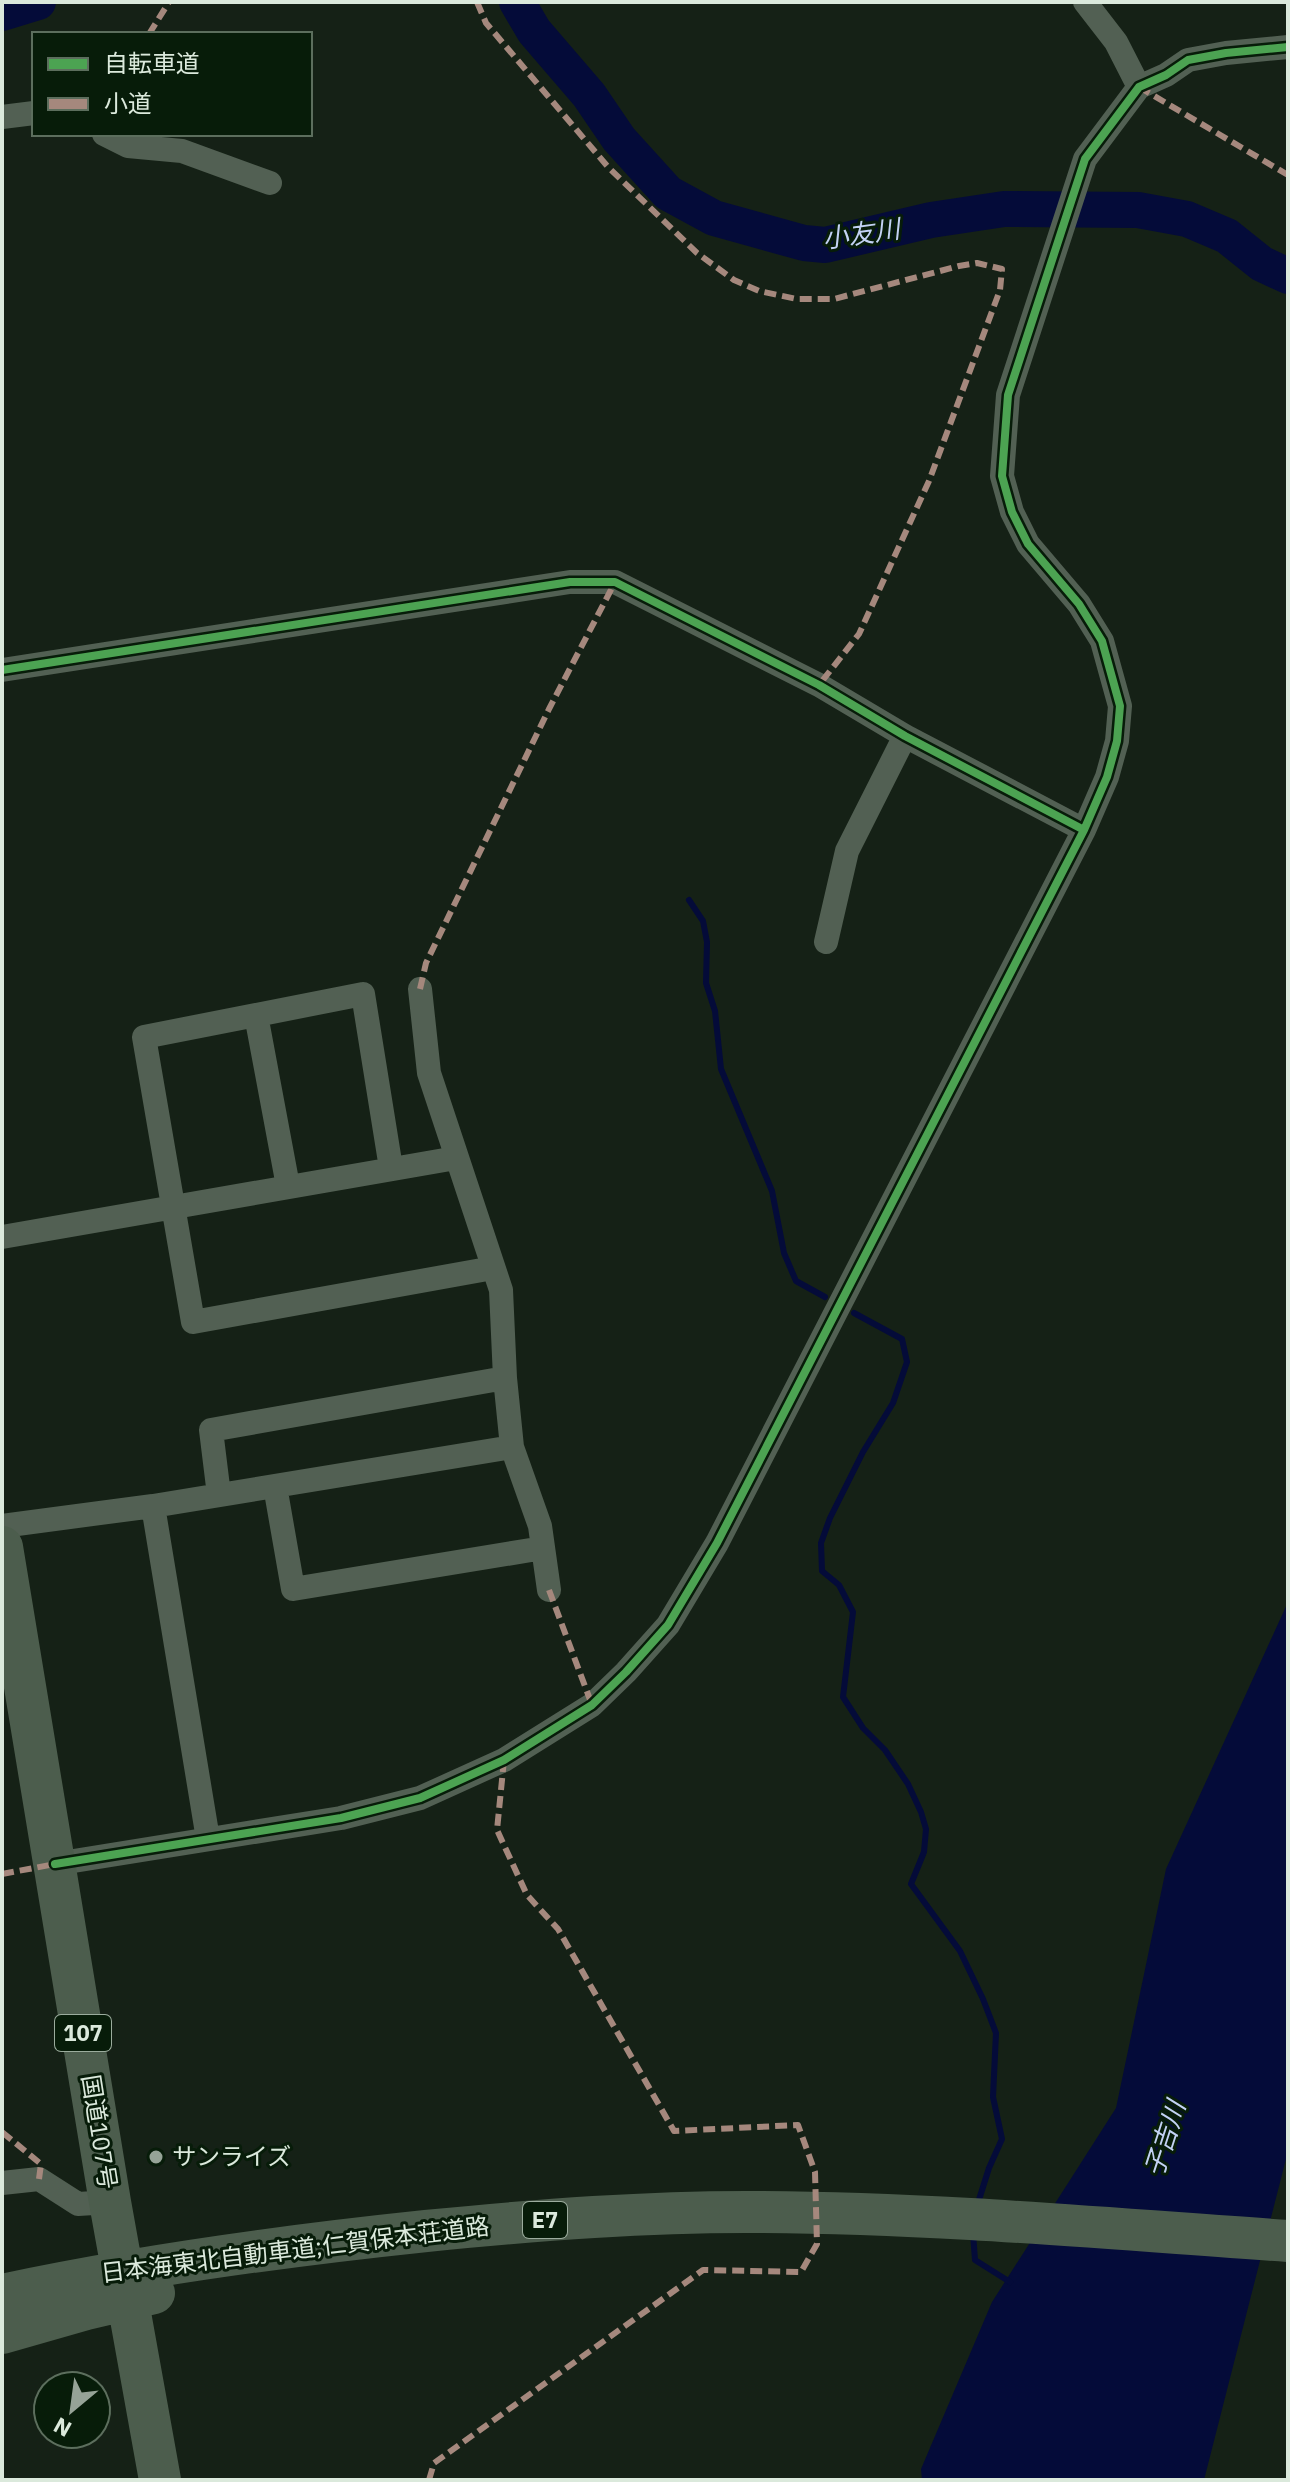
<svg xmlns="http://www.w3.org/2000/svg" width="1290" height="2482" viewBox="0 0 1290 2482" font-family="'IBM Plex Sans','Noto Sans JP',sans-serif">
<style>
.water{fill:#040b39}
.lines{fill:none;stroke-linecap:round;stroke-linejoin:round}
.stream{stroke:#040b39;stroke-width:6}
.river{stroke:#040b39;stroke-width:36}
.street{stroke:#526053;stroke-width:24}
.highway{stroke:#4c5d4d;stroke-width:42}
.quiet{stroke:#a5887d;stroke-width:6;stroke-dasharray:12 6;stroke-linecap:butt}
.cycleway-casing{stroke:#071c09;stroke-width:13}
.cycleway{stroke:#4ca352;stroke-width:8}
.poi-dot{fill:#96a397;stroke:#071c09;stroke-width:3}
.labels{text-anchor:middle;stroke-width:6;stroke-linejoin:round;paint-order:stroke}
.shield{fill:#071c09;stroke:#9bac9d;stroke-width:2}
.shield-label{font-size:22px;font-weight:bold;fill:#dbe9dc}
.street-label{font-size:24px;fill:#dbe9dc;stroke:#071c09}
.poi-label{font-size:24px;fill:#dbe9dc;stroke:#071c09;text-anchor:start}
.water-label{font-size:26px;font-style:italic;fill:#c3d2f4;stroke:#071c09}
</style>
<rect width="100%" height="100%" fill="#152116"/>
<path class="water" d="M1288,1602V2151L1204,2480H922L921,2469L992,2302L1116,2108L1166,1869Z"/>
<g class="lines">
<path class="stream" d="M689,900L703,921L707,942L706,983L715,1011L721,1069L772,1191L784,1253L796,1281L825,1297
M854,1313L902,1339L907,1362L893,1403L863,1452L830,1518L821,1543L822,1571L839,1585L853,1612L843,1697L863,1728L885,1750L908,1784L921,1812L926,1829L924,1852L911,1884L960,1951L983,1999L996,2033L993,2097L1002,2139L989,2168L977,2206
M973,2233L975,2260L1010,2282"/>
<path class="river" d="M517,2L534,31L589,95L619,139L668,193L714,218L804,243L825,245L931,220L1004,209L1138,210L1187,219L1227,236L1262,264L1288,276
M2,13L38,2"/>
<path class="street" d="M1085,2L1116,42L1139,87
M2,117L34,113
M104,134L128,146L182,151L270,183
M2,670L570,582H615L819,685L905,736L1084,830
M826,942L847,851L905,736
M420,989L429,1073L501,1290L505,1378L512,1447L540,1526L549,1590
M256,1015L288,1186
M391,1168L363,994L144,1037L193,1322L493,1268
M2,1237L456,1158
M275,1486L293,1589L543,1548
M219,1495L211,1430L505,1378
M153,1506L208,1839
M2,1526L153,1506L512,1447
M55,1864L341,1818L420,1798L504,1760L592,1705L626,1672L668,1625L717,1543L1084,830L1107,777L1117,741L1120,706L1102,641L1079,604L1028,544L1012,512L1002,476L1008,395L1085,159L1139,87L1166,75L1188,60L1226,53L1288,47
M2,2183L39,2179L78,2204L110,2202"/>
<path class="highway" d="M2,1547L110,2202L160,2480
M2,2295C142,2265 283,2246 426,2231C537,2220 650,2211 763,2212C938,2213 1113,2229 1288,2241
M2,2333L86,2309L154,2293"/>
<path class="quiet" d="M477,2L486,23L608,167L697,253L734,280L759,291L797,299H834L959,266L977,263L1002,269L1000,290L929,481L859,634L819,685
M149,34L169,2
M1139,87L1288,175
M420,989L426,963L549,709L615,582
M549,1590L592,1705
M2,1874L55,1864
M2,2132L41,2164L39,2179
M429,2480L434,2463L703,2270L801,2272L817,2244L815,2172L798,2125L674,2131L558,1929L527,1895L497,1830L504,1760"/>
<defs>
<path id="cycleway" d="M2,670L570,582H615L819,685L905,736L1084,830
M55,1864L341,1818L420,1798L504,1760L592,1705L626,1672L668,1625L717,1543L1084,830L1107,777L1117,741L1120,706L1102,641L1079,604L1028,544L1012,512L1002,476L1008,395L1085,159L1139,87L1166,75L1188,60L1226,53L1288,47"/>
</defs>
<use href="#cycleway" class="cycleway-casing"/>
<use href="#cycleway" class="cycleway"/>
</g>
<circle class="poi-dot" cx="156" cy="2157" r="8"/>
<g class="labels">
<g class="shield">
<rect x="55" y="2015" width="56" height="36" rx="6"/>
<rect x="523" y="2202" width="44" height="36" rx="6"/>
</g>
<g class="shield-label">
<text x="83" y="2041">107</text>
<text x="545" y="2228">E7</text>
</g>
<g class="street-label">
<text transform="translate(99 2132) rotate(81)" y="8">国道107号</text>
<text transform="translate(295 2250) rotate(-7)" y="8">日本海東北自動車道;仁賀保本荘道路</text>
</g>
<g class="poi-label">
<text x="172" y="2165">サンライズ</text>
</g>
<g class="water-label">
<text transform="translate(861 234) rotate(-8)" y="9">小友川</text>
<text transform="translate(1165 2139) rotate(-72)" y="9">子吉川</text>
</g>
</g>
<rect width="1290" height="2482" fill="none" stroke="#dbe9dc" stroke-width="8"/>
<rect x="32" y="32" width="280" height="104" fill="#071c09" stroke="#5c6e5d" stroke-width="2"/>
<rect x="48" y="58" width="40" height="12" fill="#4ca352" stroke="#5c6e5d" stroke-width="2"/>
<text x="104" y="72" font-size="24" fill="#dbe9dc">自転車道</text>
<rect x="48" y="98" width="40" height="12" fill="#a5887d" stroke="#5c6e5d" stroke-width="2"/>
<text x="104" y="112" font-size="24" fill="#dbe9dc">小道</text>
<g transform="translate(72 2410) rotate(209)"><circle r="38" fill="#071c09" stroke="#5c6e5d" stroke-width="2"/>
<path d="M0-6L14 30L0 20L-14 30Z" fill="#96a397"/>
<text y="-12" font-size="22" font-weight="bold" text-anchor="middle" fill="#dbe9dc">N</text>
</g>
</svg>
